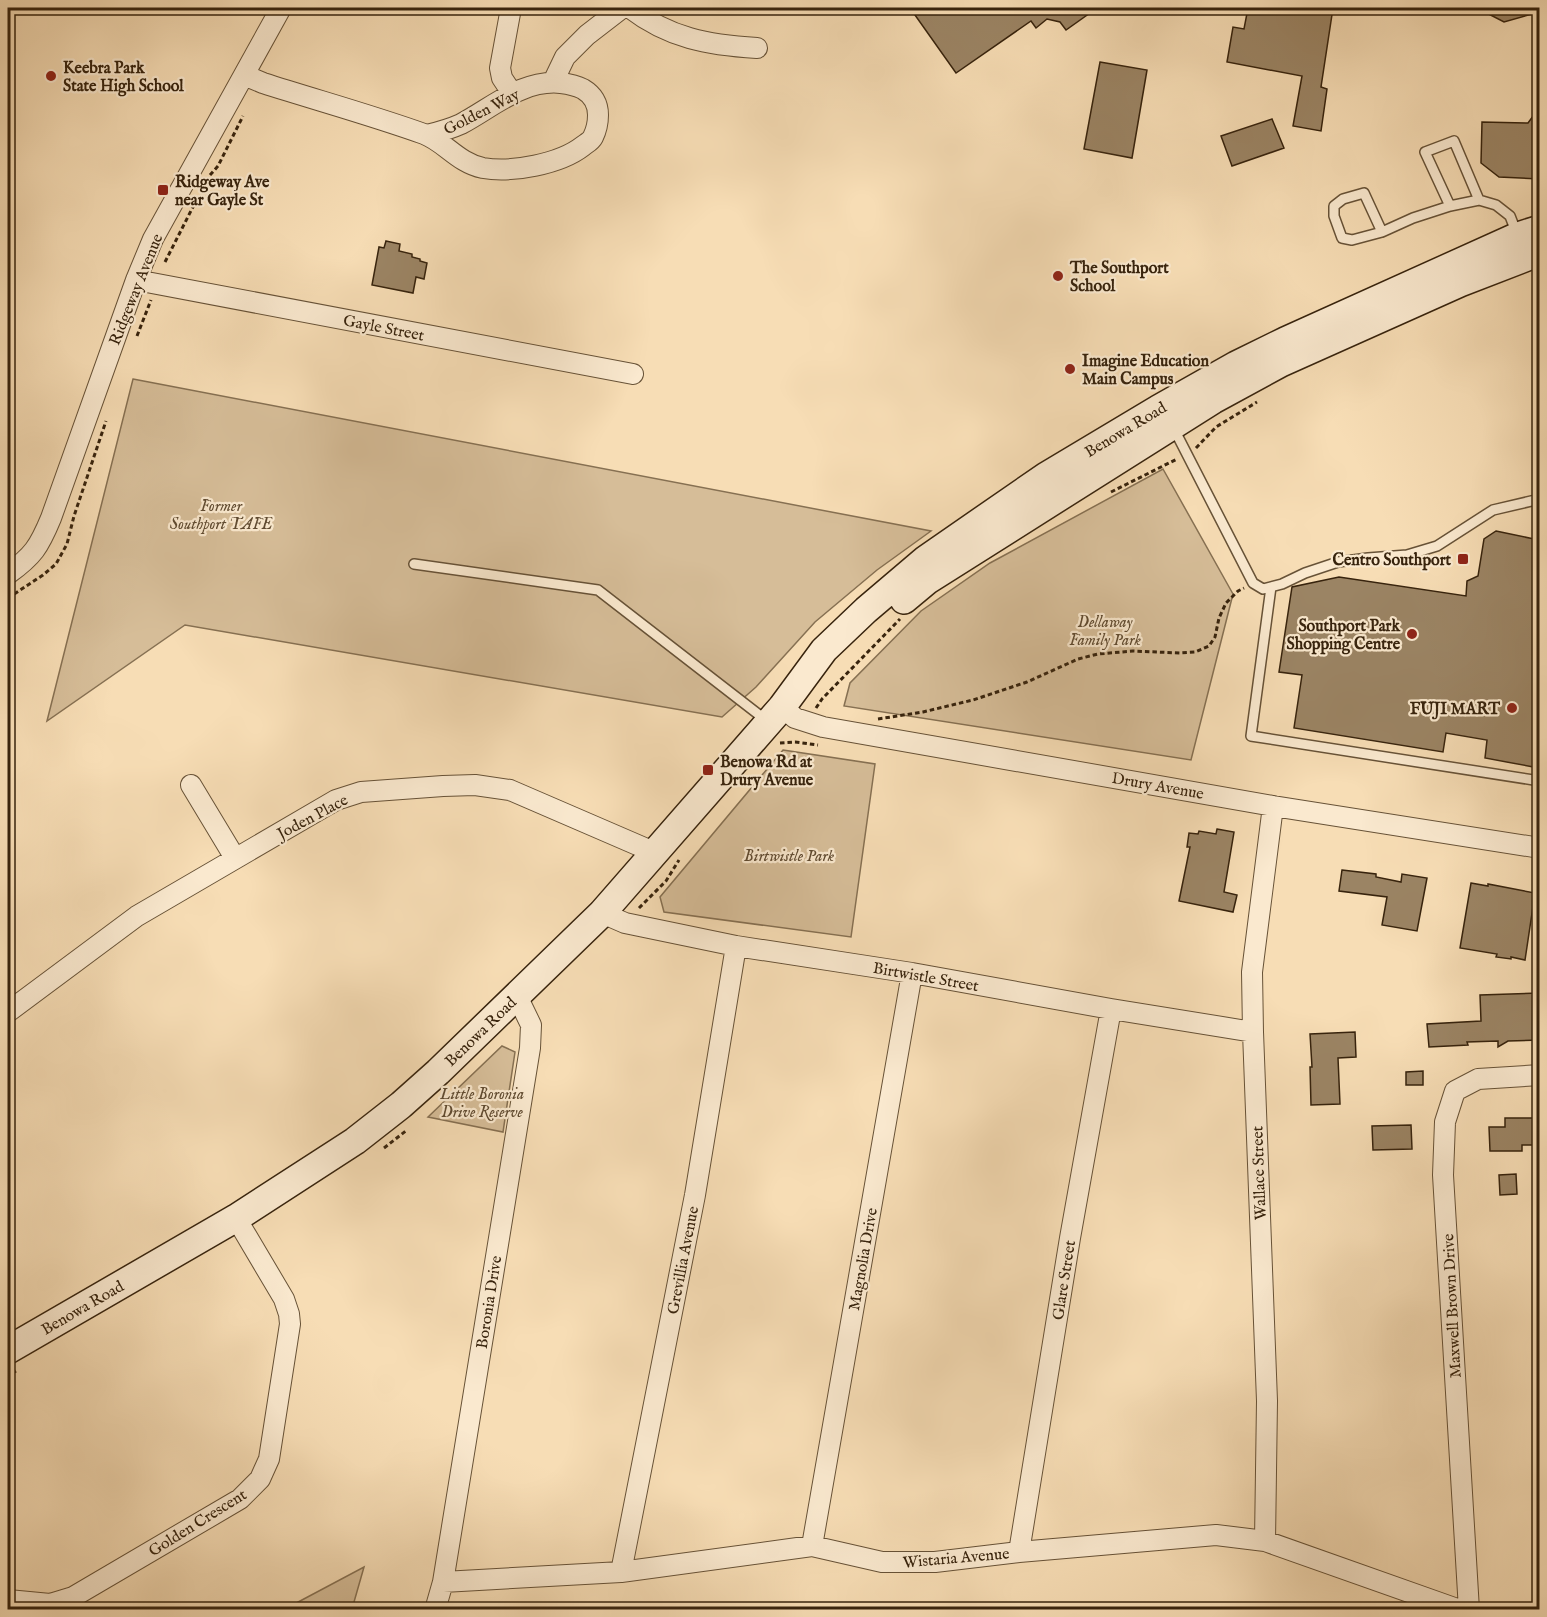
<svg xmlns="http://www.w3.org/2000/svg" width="1547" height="1617" viewBox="0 0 1547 1617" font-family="'IM FELL English',serif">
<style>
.green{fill:#d6bd98;stroke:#867052;stroke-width:1.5}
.building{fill:#9b8464;stroke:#37230d;stroke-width:1.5}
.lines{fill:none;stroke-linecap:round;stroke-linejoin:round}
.service-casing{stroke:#675237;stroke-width:12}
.minor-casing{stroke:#675237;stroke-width:22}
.secondary-casing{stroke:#37230d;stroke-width:30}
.path{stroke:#37230d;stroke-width:3;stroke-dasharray:4.5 3;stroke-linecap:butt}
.service{stroke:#fae9cf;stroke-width:9}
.minor{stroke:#fae9cf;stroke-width:20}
.secondary{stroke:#fae9cf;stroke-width:27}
.poi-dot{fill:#8f2418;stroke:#fae9cf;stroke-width:2}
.labels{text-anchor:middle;stroke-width:4.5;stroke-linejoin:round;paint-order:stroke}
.poi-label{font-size:16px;font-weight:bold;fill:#37230d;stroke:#fae9cf;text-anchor:start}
.street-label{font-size:16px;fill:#37230d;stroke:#fae9cf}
.park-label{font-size:16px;font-style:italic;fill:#5f4a30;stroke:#fae9cf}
</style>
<rect width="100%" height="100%" fill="#f7ddb5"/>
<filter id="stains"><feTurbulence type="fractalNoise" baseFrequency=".00333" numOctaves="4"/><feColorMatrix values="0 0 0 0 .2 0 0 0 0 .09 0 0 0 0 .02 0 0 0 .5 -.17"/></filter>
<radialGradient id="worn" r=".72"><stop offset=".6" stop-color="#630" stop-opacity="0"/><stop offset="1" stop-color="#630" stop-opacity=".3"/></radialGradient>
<path class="green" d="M133,379L931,531L877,570L815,622L756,687L722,717L185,625L47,721Z
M1163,469L1233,594L1191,760L844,706L850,683L921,611L990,563Z
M783,750L875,764L851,937L664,912L660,897Z
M502,1046L515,1052L503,1132L428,1117Z
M364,1567L352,1609H285Z"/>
<path class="building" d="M910,8H1097L1066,30L1060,22L1047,19L1036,28L1031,21L956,73Z
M1248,8H1333L1321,87L1327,89L1321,131L1293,126L1302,76L1227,62L1233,27L1244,29Z
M1477,8H1539V12L1504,22Z
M1100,62L1147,70L1132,158L1084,149Z
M1539,108V179L1499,177L1481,163L1482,122L1528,123Z
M1272,119L1284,148L1232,166L1221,136Z
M386,241L400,244L399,251L412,254V257L420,259V261L427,263L424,279L416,277L413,293L372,285L379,247L384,248Z
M1496,531L1539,540V768L1485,758L1487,740L1446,733L1443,752L1294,728L1302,675L1279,672L1292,587L1339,577L1466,596L1467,581L1478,576L1484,539Z
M1217,829L1234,832L1224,892L1237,895L1233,912L1179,901L1190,847H1187L1189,833L1198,834L1199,831L1216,834Z
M1342,870L1376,874V877L1401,882L1402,874L1427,878L1417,931L1382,925L1387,897L1339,891Z
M1471,883L1488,886V884L1535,893L1525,960L1511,957V959L1496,957L1497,954L1460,948Z
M1539,993V1040L1508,1041L1498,1047V1041L1467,1042L1468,1045L1429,1047L1427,1024L1481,1021L1480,995Z
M1355,1032L1356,1057L1338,1058L1340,1104L1311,1105L1310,1067H1312L1310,1034Z
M1423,1071V1085H1406V1072Z
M1505,1118H1539V1145H1522V1151H1490L1489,1127H1505Z
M1411,1125L1412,1149L1373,1150L1372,1126Z
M1516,1174L1517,1194L1500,1195L1499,1175Z"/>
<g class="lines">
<defs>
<path id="service" d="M1450,206L1425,152L1454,141L1479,200
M1382,232L1364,193L1343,199L1334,206V216L1342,238L1352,240L1382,232L1413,218L1450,206L1479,200L1496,205L1510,216L1517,234
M1173,427L1253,583L1263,589L1282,584L1305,573L1338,562L1368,558L1407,555L1437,546L1493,510L1540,499
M414,564L598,590L767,721
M1271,587L1251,736L1540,781"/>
<path id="minor" d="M511,8L500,68L502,78L512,93
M630,8C669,38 708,45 757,48
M244,75L263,83C316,100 371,115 424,134C445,142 458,163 483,168C512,173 560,164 583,146C587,143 591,141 593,137C596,131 598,122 598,115C598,103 593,95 583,89C575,85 569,84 561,83C523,79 493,107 461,124C450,129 439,132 427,135
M553,82L565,57L587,35L622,8
M136,280L633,374
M8,574C33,556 39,547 51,518L136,280L153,239L281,8
M782,707L795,718L823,727L1273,806L1540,848
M191,785L235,858
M602,913L625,923L736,946L912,973L1111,1009L1253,1032
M8,1012L137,916L336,800L361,792L443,786L475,785L510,790L656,853
M1265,1541L1267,1401L1253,1032L1252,972L1273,806
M812,1546L912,973
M1019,1552L1070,1238L1111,1009
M621,1572L695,1195L736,946
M443,1582L621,1572L812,1546L882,1562H935L1019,1552L1216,1535L1265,1541L1460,1610
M8,1600L50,1604L73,1597L240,1499L260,1479L269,1459L290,1324L289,1314L284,1299L236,1218
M435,1610L443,1582L530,1048L531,1025L517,996
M1469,1610L1443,1175L1445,1122L1455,1091L1478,1079L1540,1075"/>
<path id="secondary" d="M904,600L928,580L1213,400L1281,363L1460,283L1540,252
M8,1350L236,1218L355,1141L401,1105L438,1072L602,913L782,707L824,650L866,610L926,559L1046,476L1158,409L1236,365L1285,341L1518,236L1540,229"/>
</defs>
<use href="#service" class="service-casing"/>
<use href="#minor" class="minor-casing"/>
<use href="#secondary" class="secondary-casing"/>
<path class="path" d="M210,175L218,166L243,116
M165,262L198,197
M137,336L151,300
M1196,448L1216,427L1257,402
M1111,492L1177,459
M8,598L43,575L56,564L67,544L74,516L106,421
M816,708L822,699L900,619
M878,719L923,712L973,700L1027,682L1078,659L1098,654L1133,651L1180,653L1195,652L1209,646L1215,637L1219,618L1226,603L1238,591L1244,588
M780,743L795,742L818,745
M639,908L666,881L679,860
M384,1148L407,1130
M8,1376L16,1371"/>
<use href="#service" class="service"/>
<use href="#minor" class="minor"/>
<use href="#secondary" class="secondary"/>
</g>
<g class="poi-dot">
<circle cx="51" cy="76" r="6"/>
<rect x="157" y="184" width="12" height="12" rx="3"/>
<circle cx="1058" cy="276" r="6"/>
<circle cx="1070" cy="369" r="6"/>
<rect x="1457" y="553" width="12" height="12" rx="3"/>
<circle cx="1412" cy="634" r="6"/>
<circle cx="1512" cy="708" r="6"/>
<rect x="702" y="764" width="12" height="12" rx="3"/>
</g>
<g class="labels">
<g class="poi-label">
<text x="63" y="73">Keebra Park<tspan x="63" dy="18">State High School</tspan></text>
<text x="175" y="187">Ridgeway Ave<tspan x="175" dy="18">near Gayle St</tspan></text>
<text x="1070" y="273">The Southport<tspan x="1070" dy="18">School</tspan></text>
<text x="1082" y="366">Imagine Education<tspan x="1082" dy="18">Main Campus</tspan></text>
<text x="1451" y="565" text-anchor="end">Centro Southport</text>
<text x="1400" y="631" text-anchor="end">Southport Park<tspan x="1400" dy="18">Shopping Centre</tspan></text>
<text x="1500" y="714" text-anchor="end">FUJI MART</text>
<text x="720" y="767">Benowa Rd at<tspan x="720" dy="18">Drury Avenue</tspan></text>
</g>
<g class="street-label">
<text transform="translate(481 111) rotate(-27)" y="6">Golden Way</text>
<text transform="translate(135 289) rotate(-68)" y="6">Ridgeway Avenue</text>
<text transform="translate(384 327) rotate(11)" y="6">Gayle Street</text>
<text transform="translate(1125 429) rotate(-31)" y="6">Benowa Road</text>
<text transform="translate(1158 785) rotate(10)" y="6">Drury Avenue</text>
<text transform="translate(312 816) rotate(-28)" y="6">Joden Place</text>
<text transform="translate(926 976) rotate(10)" y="6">Birtwistle Street</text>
<text transform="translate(480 1031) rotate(-44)" y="6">Benowa Road</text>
<text transform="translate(1258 1173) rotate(-92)" y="6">Wallace Street</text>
<text transform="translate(862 1259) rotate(-80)" y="6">Magnolia Drive</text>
<text transform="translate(682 1260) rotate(-79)" y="6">Grevillia Avenue</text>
<text transform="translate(1063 1280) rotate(-81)" y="6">Glare Street</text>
<text transform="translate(488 1302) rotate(-81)" y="6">Boronia Drive</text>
<text transform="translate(1451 1306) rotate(-93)" y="6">Maxwell Brown Drive</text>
<text transform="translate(82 1307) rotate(-30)" y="6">Benowa Road</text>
<text transform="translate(197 1522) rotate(-32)" y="6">Golden Crescent</text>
<text transform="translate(956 1557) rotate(-5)" y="6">Wistaria Avenue</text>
</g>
<g class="park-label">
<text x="221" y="511">Former<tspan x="221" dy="18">Southport TAFE</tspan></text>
<text x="1105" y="627">Dellaway<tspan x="1105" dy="18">Family Park</tspan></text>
<text x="789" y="861">Birtwistle Park</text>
<text x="482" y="1099">Little Boronia<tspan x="482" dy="18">Drive Reserve</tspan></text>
</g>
</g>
<rect width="1547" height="1617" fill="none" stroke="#f7ddb5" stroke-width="30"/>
<rect x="9" y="9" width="1529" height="1599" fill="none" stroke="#37230d" stroke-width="3"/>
<rect x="15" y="15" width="1517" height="1587" fill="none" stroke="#37230d" stroke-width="1.5"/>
<rect width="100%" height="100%" filter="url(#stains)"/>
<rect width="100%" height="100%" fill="url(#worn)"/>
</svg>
